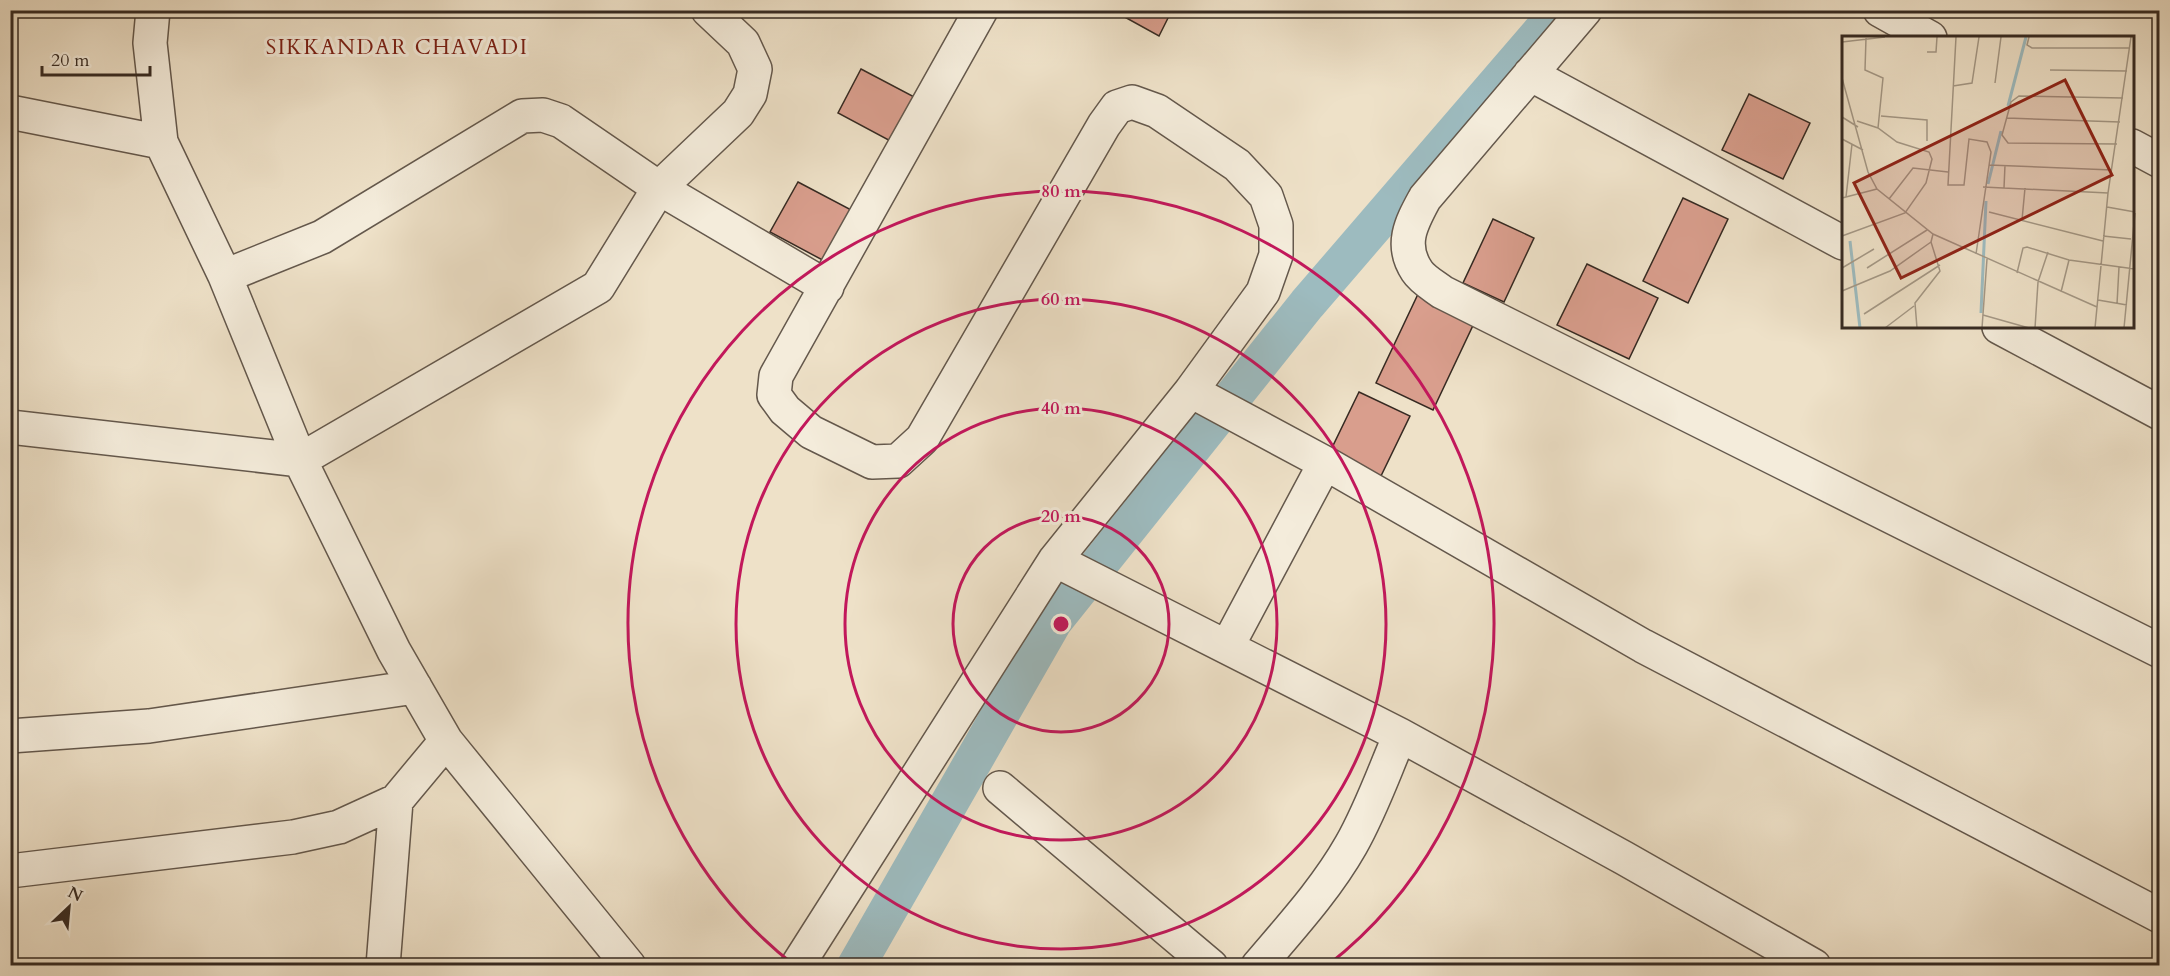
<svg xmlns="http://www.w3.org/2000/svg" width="2170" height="976" viewBox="0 0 2170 976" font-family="Cardo,serif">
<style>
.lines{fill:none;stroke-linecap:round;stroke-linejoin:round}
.canal{stroke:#9dbbbf;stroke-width:38}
.building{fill:#d99e8d;stroke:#362a22;stroke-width:1.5}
.minor-casing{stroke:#64584c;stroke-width:36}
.minor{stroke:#f4ecdb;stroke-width:33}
.ring{fill:none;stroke:#c2185b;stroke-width:3}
.labels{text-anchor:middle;stroke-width:6;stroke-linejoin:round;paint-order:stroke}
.neighbourhood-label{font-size:21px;letter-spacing:1.5px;fill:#7a1f14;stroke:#f4ecdb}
.inset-river{fill:none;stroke:#9dbbbf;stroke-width:3}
.inset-road{fill:none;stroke:#a49886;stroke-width:1.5}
.view{fill:#8f2418;fill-opacity:0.15;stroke:#8f2418;stroke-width:3}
.inset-edge{fill:none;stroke:#362a22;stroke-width:3}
.centre{fill:#c2185b;stroke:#f4ecdb;stroke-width:3}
.ring-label{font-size:18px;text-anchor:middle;font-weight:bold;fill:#c2185b;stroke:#f4ecdb;stroke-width:6;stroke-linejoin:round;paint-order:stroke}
</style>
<rect width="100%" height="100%" fill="#eee1c8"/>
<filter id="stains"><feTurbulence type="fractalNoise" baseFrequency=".00333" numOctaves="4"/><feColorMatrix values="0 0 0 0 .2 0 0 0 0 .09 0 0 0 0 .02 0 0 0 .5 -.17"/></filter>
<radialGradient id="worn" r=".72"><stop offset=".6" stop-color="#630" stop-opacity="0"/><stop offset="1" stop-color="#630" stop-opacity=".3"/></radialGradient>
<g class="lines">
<path class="canal" d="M856,966L1053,622L1307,304L1560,10"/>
</g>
<path class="building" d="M1112,10H1172L1159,36Z
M861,69L920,100L896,144L838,113Z
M1749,94L1810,123L1783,179L1722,150Z
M798,182L857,213L830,264L770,232Z
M1683,198L1728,219L1688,303L1643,281Z
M1493,219L1534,238L1504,302L1463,283Z
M1587,264L1658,298L1629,359L1557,325Z
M1419,292L1476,319L1433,410L1376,383Z
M1359,392L1410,416L1379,480L1328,456Z"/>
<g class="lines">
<defs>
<path id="minor" d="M153,10L150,43L161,142L225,276L300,460L394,651L446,741L629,966
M1585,10L1425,198C1412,222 1399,244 1417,271C1422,279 1434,286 1442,292L2160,651
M1880,10L1930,38
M1530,74L1843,243
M10,112L161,142
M2132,146L2160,161
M225,276L322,237L522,116L543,115L561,121L659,188L827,287
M1999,327L2160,413
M1191,391L1325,463L1643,646L2160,916
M10,427L300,460L598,287L659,188L738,113L750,94L755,69L743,43L708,10
M1055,560L1400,735L1624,858L1814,966
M1227,647L1325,463
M10,736L149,726L415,687
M1000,788L1211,966
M10,871L293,837L339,827L396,801
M383,966L396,801L446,741
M797,966L1055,560L1191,391L1263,292L1276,255V225L1266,196L1237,165L1157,111L1132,102L1117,107L1104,125L922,439L898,461L872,462L811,432L785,410L774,395L776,376L981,10
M1258,966C1291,927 1326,889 1351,845C1371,810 1384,772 1400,735"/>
</defs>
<use href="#minor" class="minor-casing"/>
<use href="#minor" class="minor"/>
</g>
<g class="ring">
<circle cx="1061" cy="624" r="108"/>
<circle cx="1061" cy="624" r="216"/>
<circle cx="1061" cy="624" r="325"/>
<path d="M794 965A433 433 0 1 1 1328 965"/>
</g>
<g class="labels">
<g class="neighbourhood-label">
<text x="397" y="54">SIKKANDAR CHAVADI</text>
</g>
</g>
<g transform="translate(1842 36)">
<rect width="292" height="292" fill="#eee1c8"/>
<path class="inset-river" d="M166,70L184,1M146,148L159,95M8,205L18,292M139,277L144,165"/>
<path class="inset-road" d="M114,1L106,149H122L127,103L145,106L149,116L134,218M187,1L185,9L190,12H288M24,2L23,34L41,42L36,92M0,6L43,1M85,16H94L95,1M208,34L285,35M0,42L26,136L35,153L91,198L255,271M153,47L159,1M111,50L130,47L137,1M39,80L85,84V105M0,81L16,91M165,82L278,86M0,103L21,114M275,108L166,107L160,99L169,66L177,60L281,62M147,129L270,134M141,151L266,157M162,152L163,129M4,161L10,108M0,162L35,153M47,163L71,132L106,136M265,171L293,176M147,176L261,205M180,184L183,152M0,200L63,177L84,147L90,123L87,116L55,106L36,92L15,85M261,200L289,203M0,232L32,213M25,232L85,194M175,237L181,212L185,211L227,224L293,233M0,255L48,235L89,206M219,256L227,224M256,264L285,269M275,268L277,231M22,278L98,229M141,279L187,292M43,292L72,270M75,292L73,267L98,235L89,206L91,198M140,292L145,223M193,292L196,246L206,216M253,292L266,157L289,1M282,292L293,177"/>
<path class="view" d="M223,44L270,139L59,242L12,147Z"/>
<rect width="292" height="292" class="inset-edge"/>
</g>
<circle cx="1061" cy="624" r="9" class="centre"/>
<g class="ring-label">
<text x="1061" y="197">80 m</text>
<text x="1061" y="305">60 m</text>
<text x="1061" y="414">40 m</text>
<text x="1061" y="522">20 m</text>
</g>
<rect width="2170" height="976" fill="none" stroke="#eee1c8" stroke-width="36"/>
<rect x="12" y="12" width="2146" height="952" fill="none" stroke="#362a22" stroke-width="3"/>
<rect x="18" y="18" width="2134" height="940" fill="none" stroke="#362a22" stroke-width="1.5"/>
<g transform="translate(69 907) rotate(26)" stroke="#f4ecdb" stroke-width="4.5" paint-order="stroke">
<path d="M0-4.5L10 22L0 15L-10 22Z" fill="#362a22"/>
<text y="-9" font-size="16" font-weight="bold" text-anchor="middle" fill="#362a22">N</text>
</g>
<path d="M42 66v9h108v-9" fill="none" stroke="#362a22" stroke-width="3"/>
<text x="51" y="66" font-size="18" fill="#362a22" stroke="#f4ecdb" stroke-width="4.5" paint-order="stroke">20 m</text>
<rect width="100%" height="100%" filter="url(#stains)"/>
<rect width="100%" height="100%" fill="url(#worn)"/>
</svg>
